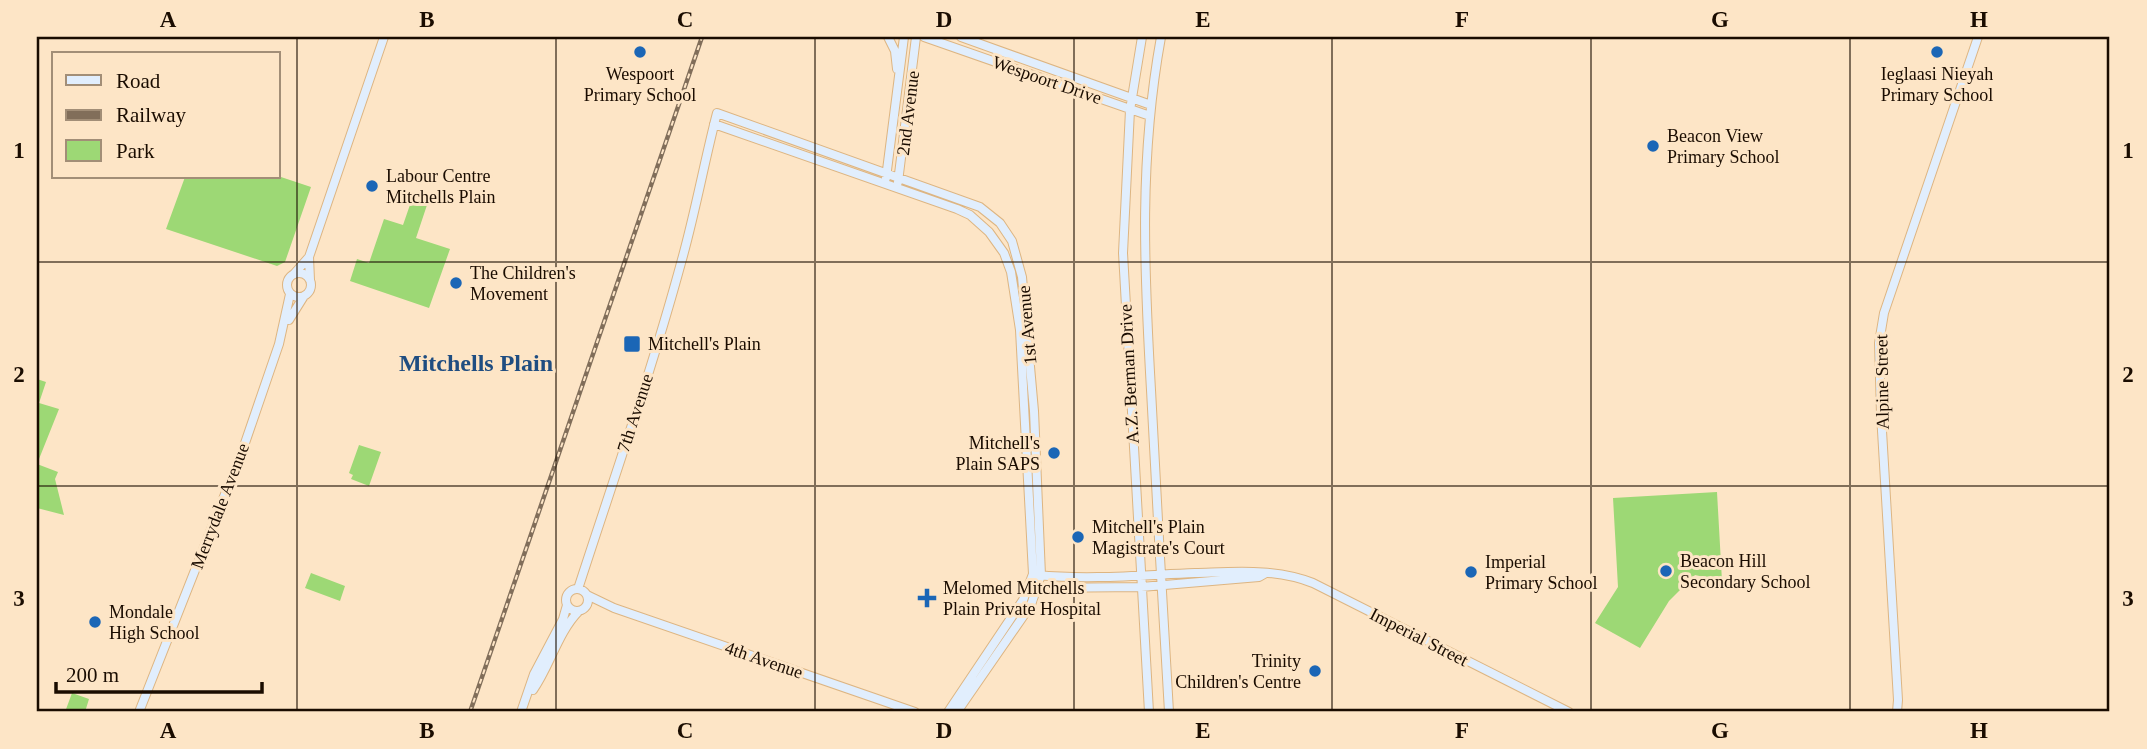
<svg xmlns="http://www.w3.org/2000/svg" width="2147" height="749" viewBox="0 0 2147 749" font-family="'Times New Roman',serif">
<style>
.green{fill:#9dd875}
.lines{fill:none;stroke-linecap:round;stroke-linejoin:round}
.secondary-casing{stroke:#ddb582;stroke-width:10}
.secondary{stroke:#e1eefd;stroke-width:8}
.rail-casing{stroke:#816e5a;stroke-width:4.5}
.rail{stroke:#fde5c6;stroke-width:2;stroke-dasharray:5;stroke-linecap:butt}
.grid{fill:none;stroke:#1a0c00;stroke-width:2;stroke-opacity:0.55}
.poi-dot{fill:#1b66b6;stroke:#fde5c6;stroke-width:2.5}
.labels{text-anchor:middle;stroke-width:6;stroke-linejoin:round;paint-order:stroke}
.poi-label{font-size:18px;fill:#1a0c00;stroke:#fde5c6;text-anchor:start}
.street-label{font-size:18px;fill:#1a0c00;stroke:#fde5c6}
.district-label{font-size:24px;font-weight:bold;fill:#1f4d81;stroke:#fde5c6}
.neatline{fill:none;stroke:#1a0c00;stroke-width:2.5}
.grid-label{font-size:23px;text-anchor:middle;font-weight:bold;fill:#1a0c00}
</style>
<rect width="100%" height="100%" fill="#fde5c6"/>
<path class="green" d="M278,176L311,187L285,262L277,266L166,229L185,177Z
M412,199L427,205L416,238L450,249L429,308L350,281L357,259L369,263L384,219L403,225Z
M37,379L46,382L39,403L59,409L37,464L58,472L55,479L64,515L37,508Z
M359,445L381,452L369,486L351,479L353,475L349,473Z
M1717,492L1722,581L1695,575L1669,601L1640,648L1595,623L1618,587L1613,498Z
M311,573L345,586L340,601L305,588Z
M72,693L89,699L85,712H65Z"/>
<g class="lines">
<defs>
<path id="secondary" d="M888,37L895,51L897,69
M924,37L1150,116
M961,37L1151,105
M1142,37L1130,110L1123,253L1149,712
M1161,37C1139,158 1144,268 1151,390C1156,497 1163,605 1169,712
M714,124L957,209L970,215L989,232L1004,253L1011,272L1020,330L1033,574L1023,600L948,712
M886,178L904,37
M898,182L916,37
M309,257L310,280
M287 285a12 12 0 1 1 24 0a12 12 0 1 1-24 0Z
M294,274L309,257L384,37
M289,320L304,296
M1037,575C1089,580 1143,575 1195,573C1235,572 1275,568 1313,583L1569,712
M1036,588L1141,587L1259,577L1266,573
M578,589C613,481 651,373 681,263C695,214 704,163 717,113L980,207L1000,223L1012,241L1022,277L1034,411L1041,575L1031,605L957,712
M566 600a11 11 0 1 1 22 0a11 11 0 1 1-22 0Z
M587,595L614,608L915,712
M533,690C550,666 558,632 579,611
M139,712L244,446L279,344L290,294
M521,712L534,674L563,619L567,605
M1897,712L1898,700L1881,414L1879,343L1884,313L1978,37"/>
</defs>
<use href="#secondary" class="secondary-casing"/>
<use href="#secondary" class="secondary"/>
<defs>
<path id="rail" d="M470,712L702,37"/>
</defs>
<use href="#rail" class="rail-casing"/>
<use href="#rail" class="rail"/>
</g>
<path class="grid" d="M297,37V712M556,37V712M815,37V712M1074,37V712M1332,37V712M1591,37V712M1850,37V712M37,262H2110M37,486H2110"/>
<g class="poi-dot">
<circle cx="640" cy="52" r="7"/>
<circle cx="1937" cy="52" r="7"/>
<circle cx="1653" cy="146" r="7"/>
<circle cx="372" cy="186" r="7"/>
<circle cx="456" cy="283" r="7"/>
<rect x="623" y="335" width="18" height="18" rx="3.5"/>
<circle cx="1054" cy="453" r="7"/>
<circle cx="1078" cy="537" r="7"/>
<circle cx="1666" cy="571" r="7"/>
<circle cx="1471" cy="572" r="7"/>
<path d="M923.5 587.5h7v7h7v7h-7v7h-7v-7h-7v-7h7z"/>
<circle cx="95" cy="622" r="7"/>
<circle cx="1315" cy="671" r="7"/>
</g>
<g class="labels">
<g class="poi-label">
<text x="640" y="80" text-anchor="middle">Wespoort<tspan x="640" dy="21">Primary School</tspan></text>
<text x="1937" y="80" text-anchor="middle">Ieglaasi Nieyah<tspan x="1937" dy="21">Primary School</tspan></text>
<text x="1667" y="142">Beacon View<tspan x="1667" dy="21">Primary School</tspan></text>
<text x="386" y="182">Labour Centre<tspan x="386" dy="21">Mitchells Plain</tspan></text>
<text x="470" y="279">The Children's<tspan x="470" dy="21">Movement</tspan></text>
<text x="648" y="350">Mitchell's Plain</text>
<text x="1040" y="449" text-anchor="end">Mitchell's<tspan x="1040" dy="21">Plain SAPS</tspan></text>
<text x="1092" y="533">Mitchell's Plain<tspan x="1092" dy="21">Magistrate's Court</tspan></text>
<text x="1680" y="567">Beacon Hill<tspan x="1680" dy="21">Secondary School</tspan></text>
<text x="1485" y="568">Imperial<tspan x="1485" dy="21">Primary School</tspan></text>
<text x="943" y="594">Melomed Mitchells<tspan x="943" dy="21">Plain Private Hospital</tspan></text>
<text x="109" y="618">Mondale<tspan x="109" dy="21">High School</tspan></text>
<text x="1301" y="667" text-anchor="end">Trinity<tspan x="1301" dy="21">Children's Centre</tspan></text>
</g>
<g class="street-label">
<text transform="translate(1047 80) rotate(19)" y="6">Wespoort Drive</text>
<text transform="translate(908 113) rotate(-83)" y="6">2nd Avenue</text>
<text transform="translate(1027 325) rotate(-95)" y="6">1st Avenue</text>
<text transform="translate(1129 374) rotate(-93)" y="6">A.Z. Berman Drive</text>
<text transform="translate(1882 382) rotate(-91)" y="6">Alpine Street</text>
<text transform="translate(635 413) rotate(-72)" y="6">7th Avenue</text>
<text transform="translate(220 506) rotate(-69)" y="6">Merrydale Avenue</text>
<text transform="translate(1419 637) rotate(27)" y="6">Imperial Street</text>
<text transform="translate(764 660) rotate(19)" y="6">4th Avenue</text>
</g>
<g class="district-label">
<text x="476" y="371">Mitchells Plain</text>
</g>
</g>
<rect width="2147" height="749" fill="none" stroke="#fde5c6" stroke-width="77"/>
<rect x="52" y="52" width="228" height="126" fill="#fde5c6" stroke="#a28e77" stroke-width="2"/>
<rect x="66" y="75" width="35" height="10" fill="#e1eefd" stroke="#a28e77" stroke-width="2"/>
<text x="116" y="88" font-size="21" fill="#1a0c00">Road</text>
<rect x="66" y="110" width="35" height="10" fill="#816e5a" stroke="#a28e77" stroke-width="2"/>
<text x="116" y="122" font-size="21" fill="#1a0c00">Railway</text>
<rect x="66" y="140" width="35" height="21" fill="#9dd875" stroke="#a28e77" stroke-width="2"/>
<text x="116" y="158" font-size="21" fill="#1a0c00">Park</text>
<path d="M56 682v10h206v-10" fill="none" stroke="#1a0c00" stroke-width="3.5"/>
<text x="66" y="682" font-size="21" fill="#1a0c00" stroke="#fde5c6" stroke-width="5" paint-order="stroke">200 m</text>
<rect x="38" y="38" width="2070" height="672" class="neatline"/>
<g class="grid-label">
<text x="168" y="27">A</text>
<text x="427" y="27">B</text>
<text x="685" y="27">C</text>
<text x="944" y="27">D</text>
<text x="1203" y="27">E</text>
<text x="1462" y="27">F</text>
<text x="1720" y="27">G</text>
<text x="1979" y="27">H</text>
<text x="19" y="158">1</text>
<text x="2128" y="158">1</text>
<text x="19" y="382">2</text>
<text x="2128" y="382">2</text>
<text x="19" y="606">3</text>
<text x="2128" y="606">3</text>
<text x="168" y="738">A</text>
<text x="427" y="738">B</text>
<text x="685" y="738">C</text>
<text x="944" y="738">D</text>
<text x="1203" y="738">E</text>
<text x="1462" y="738">F</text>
<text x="1720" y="738">G</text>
<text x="1979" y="738">H</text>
</g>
</svg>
